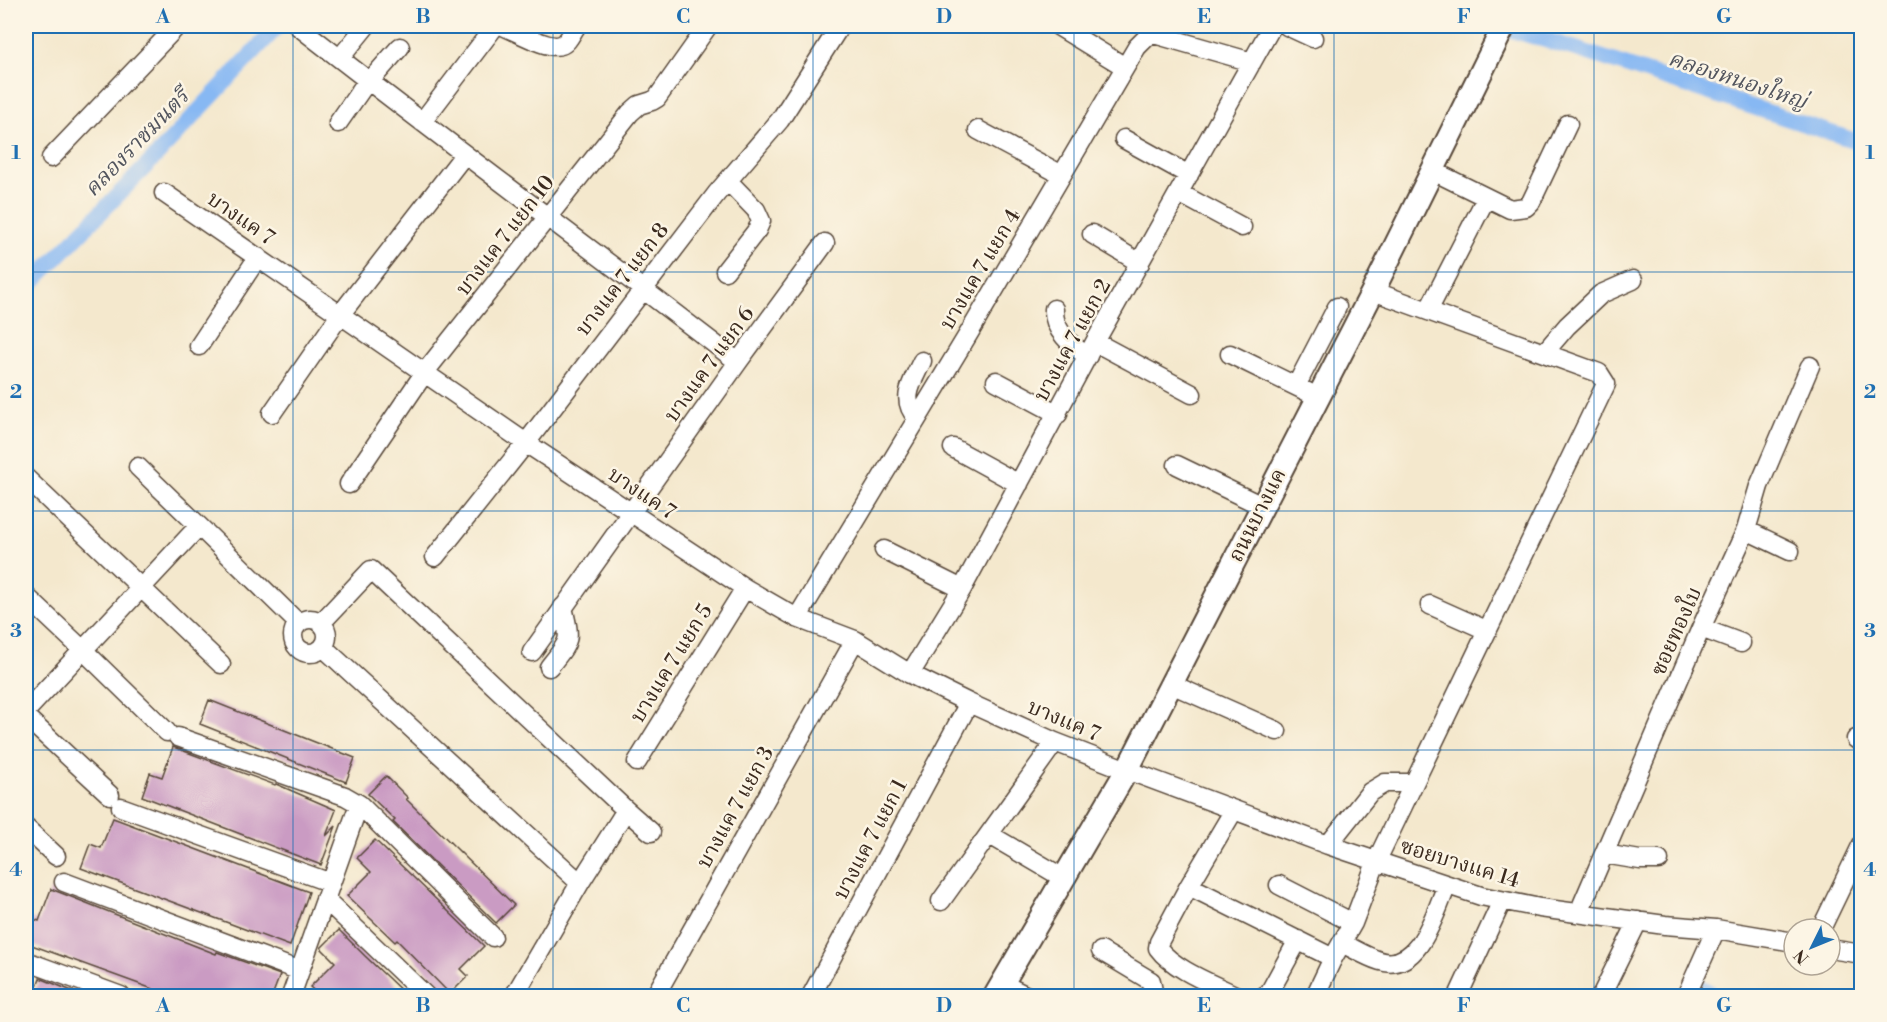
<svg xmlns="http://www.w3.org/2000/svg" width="1887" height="1022" viewBox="0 0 1887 1022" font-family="'Libre Bodoni','Noto Serif Thai',serif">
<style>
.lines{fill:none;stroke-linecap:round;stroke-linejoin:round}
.canal{stroke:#87b8f3;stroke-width:16}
.building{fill:#ca9bc3}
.minor-casing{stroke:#574638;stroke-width:21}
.major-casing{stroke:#574638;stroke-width:26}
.minor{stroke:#fff;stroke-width:18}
.major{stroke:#fff;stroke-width:22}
.grid{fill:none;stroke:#1f6fb2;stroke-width:1.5;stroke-opacity:0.55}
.labels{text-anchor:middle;stroke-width:5;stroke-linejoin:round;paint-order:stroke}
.street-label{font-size:21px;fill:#3b2a1e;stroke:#fcf5e5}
.water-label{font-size:22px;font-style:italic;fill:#52555e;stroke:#fcf5e5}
.neatline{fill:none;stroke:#1f6fb2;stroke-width:2}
.grid-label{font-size:20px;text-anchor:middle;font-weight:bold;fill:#1f6fb2}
</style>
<rect width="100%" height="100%" fill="#fcf5e5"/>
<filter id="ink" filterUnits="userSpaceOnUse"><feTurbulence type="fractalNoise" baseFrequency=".0167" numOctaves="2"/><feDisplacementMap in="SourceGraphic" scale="12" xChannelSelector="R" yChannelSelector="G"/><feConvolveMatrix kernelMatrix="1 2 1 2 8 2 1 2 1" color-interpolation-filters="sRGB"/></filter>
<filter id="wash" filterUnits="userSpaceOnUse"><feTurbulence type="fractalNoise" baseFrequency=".008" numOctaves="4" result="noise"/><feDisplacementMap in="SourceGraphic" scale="24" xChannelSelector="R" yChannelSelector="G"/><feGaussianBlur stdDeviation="1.35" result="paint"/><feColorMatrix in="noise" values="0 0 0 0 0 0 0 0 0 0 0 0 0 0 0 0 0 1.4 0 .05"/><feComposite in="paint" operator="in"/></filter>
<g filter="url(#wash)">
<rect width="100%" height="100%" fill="#f4e8cd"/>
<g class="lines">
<path class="canal" d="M1498,26L1576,49L1862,143
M26,289L156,156L278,26
M1699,986L1715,996"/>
</g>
<g id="blocks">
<path class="building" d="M209,700L355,758L346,782L200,724Z
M173,747L275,785L276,784L336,810L326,836L336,826L321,865L142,796L150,773L162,777Z
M386,776L408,798L406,799L514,905L496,923L393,822L395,820L368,794Z
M113,818L309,892L290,946L81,868L90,844L101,848Z
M375,840L484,946L461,969L468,976L450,994L397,940L395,942L347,896L371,872L357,858Z
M51,889L216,954L217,952L280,975L272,996H172L26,943V931L31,918L39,921Z
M339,930L365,956L407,996H320L310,987L335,962L321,948Z
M40,978L84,996H33Z"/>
</g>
</g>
<g filter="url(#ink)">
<use href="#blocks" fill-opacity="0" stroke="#574638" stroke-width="1.5"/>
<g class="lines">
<defs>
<path id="minor" d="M298,26C443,140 592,249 738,362
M503,26C516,31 548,50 561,45C568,43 572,32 576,27
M1058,26L1125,67
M1287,26L1313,38
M340,58L366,26
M370,81L400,47
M422,122L495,26
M338,123L368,80
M978,130L1062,175
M1124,139L1189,175
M51,158L177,26
M1433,171L1510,209L1526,207L1531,202L1568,124
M164,193L526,443L745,588L797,618L855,640L910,674L969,703L1055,742L1127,770L1328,845L1481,896L1540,908L1665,925L1716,929L1794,942
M1179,193L1242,227
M1092,234L1140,263
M725,271L757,230L761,221L756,210L728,181
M1054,309C1053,330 1071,346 1088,356
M1428,311L1486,198
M1095,342L1192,394
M199,346L258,257
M1544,353L1567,326L1601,294L1633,280
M1230,354L1318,397
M996,381L1058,414
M1296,386L1337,307
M272,413L340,315L464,155
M917,418C899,399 913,381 922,361
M953,448L1019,484
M1177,465L1262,506
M138,467L199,526
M26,478L221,664
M349,484L425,372L630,113L639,105L652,101L657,98L708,26
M1746,530L1790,551
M884,550L962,589
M435,557L526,443L717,193L780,120L840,26
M26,596L83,650L26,711
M1430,605L1486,630
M797,618L969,333L1137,47L1147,37L1154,34L1252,62
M293 636a17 17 0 1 1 34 0a17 17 0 1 1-34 0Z
M321,623L371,570L626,810L580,883L514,996
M1701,628L1741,643
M323,647L580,883
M532,652L738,362L825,243
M549,667C571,639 571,642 563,607
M910,674L962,589L1095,342L1272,26
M1171,684L1277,731
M26,717L110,795
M167,732L83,650L199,526L298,623
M178,737L345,796L359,804L493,937
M1856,739L1862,742
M637,762L745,588
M121,807L331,883
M626,810L651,832
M1234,810L1189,886L1159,942L1158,948C1174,970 1213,984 1237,996
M26,828L56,856
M990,835L1065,879
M1328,845L1370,792L1385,783H1414
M1604,854L1640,860H1659
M64,882L300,971
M1279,885L1353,923
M1189,886L1333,958
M325,899L426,996
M941,901L1055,742
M1579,912L1701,628L1746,530L1759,486L1810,366
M1821,929L1862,844
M1342,943C1354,949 1367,957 1380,961C1419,973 1435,913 1447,885
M1830,949L1862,954
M1101,951L1151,981L1153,991L1150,996
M26,961L121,996
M1003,984L1027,996
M291,996L359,804
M655,996L855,640
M811,996L969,703
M1264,996L1269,993L1298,940
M1315,996L1333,958L1353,923L1377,860L1414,783L1606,384L1599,373L1373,291
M1458,996L1502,901
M1601,996L1638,921
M1686,996L1716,929"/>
<path id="major" d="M995,996L1127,770L1373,291L1504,26"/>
</defs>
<use href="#minor" class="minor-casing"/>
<use href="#major" class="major-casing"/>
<use href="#minor" class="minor"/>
<use href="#major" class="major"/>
</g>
</g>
<path class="grid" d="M293,26V996M553,26V996M813,26V996M1074,26V996M1334,26V996M1594,26V996M26,272H1862M26,511H1862M26,750H1862"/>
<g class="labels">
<g class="street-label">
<text transform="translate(241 218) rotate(35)" y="7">บางแค 7</text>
<text transform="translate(505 235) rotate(-52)" y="7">บางแค 7 แยก 10</text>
<text transform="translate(980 269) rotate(-59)" y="7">บางแค 7 แยก 4</text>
<text transform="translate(622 279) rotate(-52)" y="7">บางแค 7 แยก 8</text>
<text transform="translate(1072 340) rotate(-61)" y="7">บางแค 7 แยก 2</text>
<text transform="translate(709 364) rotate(-54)" y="7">บางแค 7 แยก 6</text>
<text transform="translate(642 493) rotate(34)" y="7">บางแค 7</text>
<text transform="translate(1257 515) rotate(-63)" y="7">ถนนบางแค</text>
<text transform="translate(1676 631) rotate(-66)" y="7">ซอยทองใบ</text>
<text transform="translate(671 663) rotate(-58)" y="7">บางแค 7 แยก 5</text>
<text transform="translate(1064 720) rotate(23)" y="7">บางแค 7</text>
<text transform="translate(735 807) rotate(-61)" y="7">บางแค 7 แยก 3</text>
<text transform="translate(870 839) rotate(-62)" y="7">บางแค 7 แยก 1</text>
<text transform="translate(1460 863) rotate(17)" y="7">ซอยบางแค 14</text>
</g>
<g class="water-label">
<text transform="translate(1738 79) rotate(18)" y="8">คลองหนองใหญ่</text>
<text transform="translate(136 142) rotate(-46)" y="8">คลองราชมนตรี</text>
</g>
</g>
<rect width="1887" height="1022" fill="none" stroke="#fcf5e5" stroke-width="66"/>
<g transform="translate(1812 947) rotate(227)"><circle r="28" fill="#fcf5e5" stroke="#afa495" stroke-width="1.5"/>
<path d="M0-4.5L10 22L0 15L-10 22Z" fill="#1f6fb2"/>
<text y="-9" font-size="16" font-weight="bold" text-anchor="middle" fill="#3b2a1e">N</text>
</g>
<rect x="33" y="33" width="1821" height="956" class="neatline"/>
<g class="grid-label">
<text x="163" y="23">A</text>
<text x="423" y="23">B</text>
<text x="683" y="23">C</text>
<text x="944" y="23">D</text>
<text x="1204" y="23">E</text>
<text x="1464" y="23">F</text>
<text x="1724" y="23">G</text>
<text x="16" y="159">1</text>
<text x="1870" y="159">1</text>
<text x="16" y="398">2</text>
<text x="1870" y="398">2</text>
<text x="16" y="637">3</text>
<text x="1870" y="637">3</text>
<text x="16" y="876">4</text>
<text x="1870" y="876">4</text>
<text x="163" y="1012">A</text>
<text x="423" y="1012">B</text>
<text x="683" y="1012">C</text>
<text x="944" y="1012">D</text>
<text x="1204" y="1012">E</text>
<text x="1464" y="1012">F</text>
<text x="1724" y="1012">G</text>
</g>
</svg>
